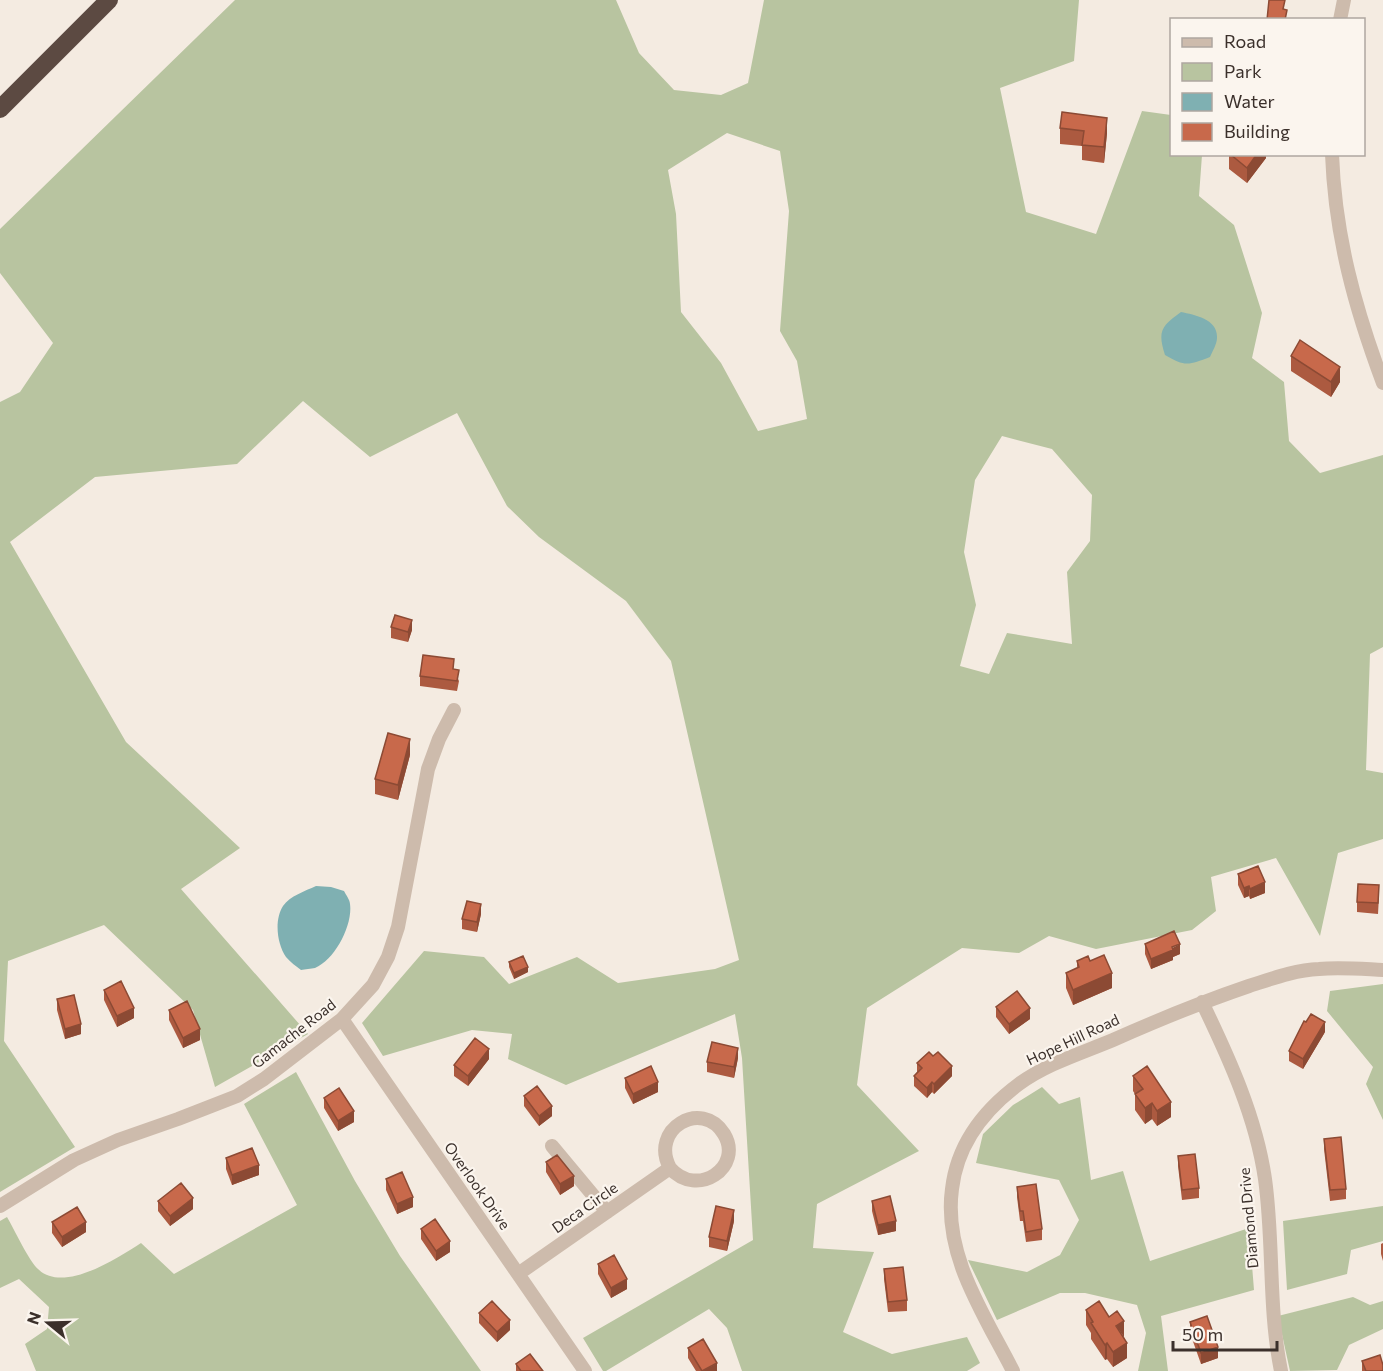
<svg xmlns="http://www.w3.org/2000/svg" width="1383" height="1371" viewBox="0 0 1383 1371" font-family="Commissioner,sans-serif">
<style>
.green{fill:#b8c4a0;fill-rule:evenodd}
.water{fill:#7fb0b2}
.lines{fill:none;stroke-linecap:round;stroke-linejoin:round}
.minor{stroke:#cdbbac;stroke-width:14}
.highway{stroke:#5c4a42;stroke-width:18}
.wall{fill:#ac5a40}
.shaded-wall{fill:#8c4a34}
.building{fill:#c8694b;stroke:#8c4a34;stroke-width:1.5}
.labels{text-anchor:middle;stroke-width:4.5;stroke-linejoin:round;paint-order:stroke}
.street-label{font-size:15px;fill:#3b302b;stroke:#fbf5ee}
</style>
<rect width="100%" height="100%" fill="#f4ebe1"/>
<path class="green" d="M235,0H616L639,53L674,90L721,95L748,83L764,0H1079L1074,61L1000,88L1026,212L1096,234L1142,111L1171,115L1172,154L1202,155L1199,196L1234,225L1262,313L1252,358L1284,382L1289,441L1320,473L1383,455V647L1370,654L1366,770L1383,773V839L1338,853L1320,936L1276,858L1211,877L1216,911L1192,930L1096,949L1049,936L1019,953L962,948L867,1008L857,1085L919,1151L817,1204L813,1248L874,1252L843,1332L892,1354L967,1337L980,1363L967,1371H742L727,1328L709,1309L606,1371H603L583,1338L753,1240L742,1058L735,1014L566,1085L508,1059L512,1034L472,1030L383,1056L362,1023L424,951L484,957L509,984L577,957L618,983L715,969L739,960L671,661L626,601L539,537L507,506L457,413L370,457L303,401L237,464L95,477L10,542L126,742L240,848L181,889L308,1034L215,1087L193,1010L104,925L8,961L4,1041L75,1147L0,1192V402L20,392L53,343L0,273V229ZM727,133L780,151L789,211L780,331L797,361L807,419L758,431L721,363L681,312L676,214L668,170ZM1002,436L1052,449L1092,495L1090,541L1067,572L1072,644L1007,633L989,674L960,666L976,605L964,552L975,480Z
M1383,984V1120L1366,1084L1373,1067L1327,1011L1330,991Z
M296,1072L355,1181L400,1256L481,1371H36L25,1344L47,1329L49,1307L19,1279L0,1288V1221L7,1217C14,1229 29,1261 38,1269C63,1294 118,1258 141,1243L174,1274L297,1205L244,1104Z
M1042,1087L1059,1104L1080,1097L1091,1180L1123,1171L1150,1261L1249,1228L1254,1290L1161,1316L1168,1371H1138L1146,1333L1137,1305L1085,1293H1060L997,1320L968,1260L1027,1272L1060,1255L1079,1220L1059,1180L976,1163L983,1134L1013,1105Z
M1383,1206V1241L1351,1250L1347,1274L1287,1290L1283,1221Z
M1353,1297L1370,1305L1383,1301V1329L1349,1345L1337,1370L1290,1371L1278,1316Z"/>
<path class="water" d="M1181,312C1195,315 1218,319 1217,338C1217,344 1212,352 1210,357C1189,365 1185,367 1165,355C1157,330 1162,326 1181,312Z
M316,886L331,887L344,891C346,895 350,900 350,904C353,925 335,960 315,968C311,969 305,969 301,970C296,966 290,962 286,957C277,944 274,920 283,906C290,896 305,891 316,886Z"/>
<g class="lines">
<path class="minor" d="M1340,20L1344,0
M1332,154C1335,236 1355,308 1383,383
M1202,1002C1229,1058 1256,1117 1265,1179C1274,1243 1268,1307 1281,1371
M342,1019L585,1371
M552,1146L607,1212
M0,1206L74,1160L118,1140L178,1119L237,1096L264,1079L342,1019L373,985L388,957L398,927L428,769L439,739L454,710
M518,1274L670,1168C697,1199 744,1167 724,1134C702,1098 649,1129 670,1168
M1013,1371C984,1314 943,1255 952,1189C957,1145 984,1110 1019,1084C1046,1064 1082,1053 1113,1040C1158,1020 1202,1002 1249,986C1271,979 1295,970 1319,969C1340,967 1362,969 1383,970"/>
<path class="highway" d="M0,109L109,0"/>
</g>
<path class="wall" d="M1060,128L1107,133L1104,163L1082,160V146L1060,144Z
M1229,154H1266V158L1247,183L1229,169Z
M1291,356L1340,382L1331,397L1291,371Z
M391,627L412,630L408,642L391,638Z
M454,670L459,681L457,691L420,686V676Z
M410,755L398,800L375,794V779Z
M1238,874L1265,893L1250,899L1249,896L1244,898L1238,885Z
M1379,896L1378,914L1357,912V902Z
M481,914L477,932L462,929V919Z
M1145,944L1180,954L1173,957V960L1151,969L1145,954Z
M1077,961H1090L1112,988L1073,1005L1066,988V973L1077,968Z
M509,962L528,972L514,979L509,967Z
M104,990L134,1018L117,1027L104,1000Z
M57,999L81,1034L65,1039L57,1010Z
M996,1007L1030,1019L1009,1034L996,1017Z
M169,1010L200,1040L183,1048L169,1020Z
M1325,1032L1303,1069L1289,1061V1051Z
M738,1058L734,1078L707,1072V1062Z
M489,1059L468,1086L454,1076V1065Z
M917,1063L952,1076L934,1094L932,1092L927,1098L914,1086V1076L917,1072Z
M1133,1076L1171,1117L1157,1126L1152,1119L1145,1124L1135,1110V1094L1133,1091Z
M625,1078L658,1092L633,1104L625,1088Z
M524,1096L552,1116L539,1126L524,1106Z
M324,1098L354,1122L338,1131L324,1108Z
M1324,1139L1346,1189V1199L1330,1201L1324,1149Z
M1178,1156L1199,1188V1198L1182,1200L1178,1166Z
M226,1158L259,1175L232,1185L226,1169Z
M546,1162L574,1186L560,1195L546,1172Z
M386,1179L413,1207L397,1214L386,1190Z
M1017,1187L1042,1229V1240L1026,1242L1023,1221H1020L1017,1197Z
M158,1201L193,1209L170,1226L158,1211Z
M872,1201L896,1231L878,1235L872,1211Z
M734,1221L727,1251L709,1247V1237Z
M52,1222L86,1232L62,1247L52,1233Z
M421,1229L450,1252L436,1261L421,1239Z
M1383,1243V1261L1381,1254V1244Z
M598,1264L627,1289L611,1298L598,1274Z
M884,1269L907,1300V1311L888,1312L884,1279Z
M1086,1310L1109,1317L1124,1337L1127,1358L1113,1367L1107,1359L1105,1360L1091,1339V1333L1086,1325Z
M479,1313L510,1330L497,1342L479,1323Z
M1190,1322L1218,1358L1201,1364L1190,1333Z
M688,1348L717,1371H696L688,1358Z
M1362,1361L1383,1371H1362Z
M516,1364L543,1371H516Z"/>
<path class="shaded-wall" d="M1107,118V133L1104,163V147Z
M1257,154H1266V158L1247,183V168Z
M1340,367V382L1331,397V382Z
M412,620V630L408,642V632Z
M410,739V755L398,800V785Z
M1265,882V893L1250,899V889Z
M1249,886V896L1244,898V888Z
M481,904V914L477,932V922Z
M1180,944V954L1173,957V960L1151,969V959Z
M528,967V972L514,979V973Z
M1112,973V988L1073,1005V990Z
M134,1008V1018L117,1027V1016Z
M1030,1008V1019L1009,1034V1024Z
M1325,1022V1032L1303,1069V1059Z
M81,1024V1034L65,1039V1029Z
M200,1029V1040L183,1048V1038Z
M738,1048V1058L734,1078V1067Z
M489,1049V1059L468,1086V1076Z
M952,1066V1076L934,1094V1084Z
M658,1082V1092L633,1104V1094Z
M932,1082V1092L927,1098V1088Z
M1171,1102V1117L1157,1126V1111Z
M1152,1103V1119L1145,1124V1108Z
M552,1106V1116L539,1126V1116Z
M354,1111V1122L338,1131V1121Z
M259,1165V1175L232,1185V1175Z
M574,1176V1186L560,1195V1184Z
M413,1197V1207L397,1214V1204Z
M193,1198V1209L170,1226V1216Z
M734,1210V1221L727,1251V1241Z
M896,1221V1231L878,1235V1225Z
M86,1222V1232L62,1247V1237Z
M450,1241V1252L436,1261V1251Z
M627,1279V1289L611,1298V1288Z
M510,1320V1330L497,1342V1332Z
M1124,1321V1337L1116,1326Z
M1107,1343V1359L1105,1360V1345Z
M1127,1343V1358L1113,1367V1352Z
M1218,1347V1358L1201,1364V1353Z
M717,1363V1371H703Z"/>
<path class="building" d="M1269,0H1285L1283,9L1287,10L1285,20H1267Z
M1062,112L1107,118L1104,147L1082,145L1084,131L1060,128Z
M1230,154H1257L1247,168Z
M1300,340L1340,367L1331,382L1291,356Z
M395,615L412,620L408,632L391,627Z
M423,655L454,659L453,669L459,670L457,681L420,676Z
M388,733L410,739L398,785L375,779Z
M1258,866L1265,882L1250,889L1249,886L1244,888L1238,874Z
M1358,884L1379,885L1378,903L1357,902Z
M467,901L481,904L477,922L462,919Z
M1174,931L1180,944L1172,947L1173,950L1151,959L1145,944Z
M1104,955L1112,973L1073,990L1066,973L1079,967L1077,961L1088,956L1090,961Z
M523,956L528,967L514,973L509,962Z
M121,981L134,1008L117,1016L104,990Z
M1017,991L1030,1008L1009,1024L996,1007Z
M74,995L81,1024L65,1029L57,999Z
M187,1001L200,1029L183,1038L169,1010Z
M1311,1014L1325,1022L1303,1059L1289,1051L1304,1021L1306,1022Z
M475,1038L489,1049L468,1076L454,1065Z
M712,1042L738,1048L734,1067L707,1062Z
M929,1052L933,1056L938,1052L952,1066L934,1084L932,1082L927,1088L914,1076L922,1068L917,1063Z
M651,1066L658,1082L633,1094L625,1078Z
M1147,1066L1171,1102L1157,1111L1152,1103L1145,1108L1135,1094L1143,1089L1133,1076Z
M537,1086L552,1106L539,1116L524,1096Z
M339,1088L354,1111L338,1121L324,1098Z
M1341,1137L1346,1189L1330,1190L1324,1139Z
M252,1148L259,1165L232,1175L226,1158Z
M1195,1154L1199,1188L1182,1190L1178,1156Z
M557,1155L574,1176L560,1184L546,1162Z
M402,1172L413,1197L397,1204L386,1179Z
M181,1183L193,1198L170,1216L158,1201Z
M1036,1184L1042,1229L1026,1232L1023,1211H1020L1017,1187Z
M890,1196L896,1221L878,1225L872,1201Z
M716,1206L734,1210L727,1241L709,1237Z
M77,1207L86,1222L62,1237L52,1222Z
M435,1219L450,1241L436,1251L421,1229Z
M614,1255L627,1279L611,1288L598,1264Z
M903,1267L907,1300L888,1302L884,1269Z
M492,1301L510,1320L497,1332L479,1313Z
M1099,1301L1109,1317L1117,1311L1124,1321L1116,1326L1127,1343L1113,1352L1107,1343L1105,1345L1091,1323L1093,1322L1086,1310Z
M1207,1316L1218,1347L1201,1353L1190,1322Z
M703,1339L717,1363L702,1371L688,1348Z
M530,1354L543,1371H521L516,1364Z
M1380,1355L1383,1365V1371H1366L1362,1361Z"/>
<g class="labels">
<g class="street-label">
<text transform="translate(294 1034) rotate(-38)" y="5">Gamache Road</text>
<text transform="translate(1073 1040) rotate(-25)" y="5">Hope Hill Road</text>
<text transform="translate(477 1186) rotate(55)" y="5">Overlook Drive</text>
<text transform="translate(585 1208) rotate(-35)" y="5">Deca Circle</text>
<text transform="translate(1249 1218) rotate(-95)" y="5">Diamond Drive</text>
</g>
</g>
<rect x="1170" y="18" width="195" height="138" fill="#fbf5ee" stroke="#aea6a0" stroke-width="1.5"/>
<rect x="1182" y="38" width="30" height="9" fill="#cdbbac" stroke="#aea6a0" stroke-width="1.5"/>
<text x="1224" y="48" font-size="18" fill="#3b302b">Road</text>
<rect x="1182" y="63" width="30" height="18" fill="#b8c4a0" stroke="#aea6a0" stroke-width="1.5"/>
<text x="1224" y="78" font-size="18" fill="#3b302b">Park</text>
<rect x="1182" y="93" width="30" height="18" fill="#7fb0b2" stroke="#aea6a0" stroke-width="1.5"/>
<text x="1224" y="108" font-size="18" fill="#3b302b">Water</text>
<rect x="1182" y="123" width="30" height="18" fill="#c8694b" stroke="#aea6a0" stroke-width="1.5"/>
<text x="1224" y="138" font-size="18" fill="#3b302b">Building</text>
<g transform="translate(48 1323) rotate(289)" stroke="#fbf5ee" stroke-width="4.5" paint-order="stroke">
<path d="M0-4.5L10 22L0 15L-10 22Z" fill="#3b302b"/>
<text y="-9" font-size="16" font-weight="bold" text-anchor="middle" fill="#3b302b">N</text>
</g>
<path d="M1173 1341v9h104v-9" fill="none" stroke="#3b302b" stroke-width="3"/>
<text x="1182" y="1341" font-size="18" fill="#3b302b" stroke="#fbf5ee" stroke-width="4.5" paint-order="stroke">50 m</text>
</svg>
